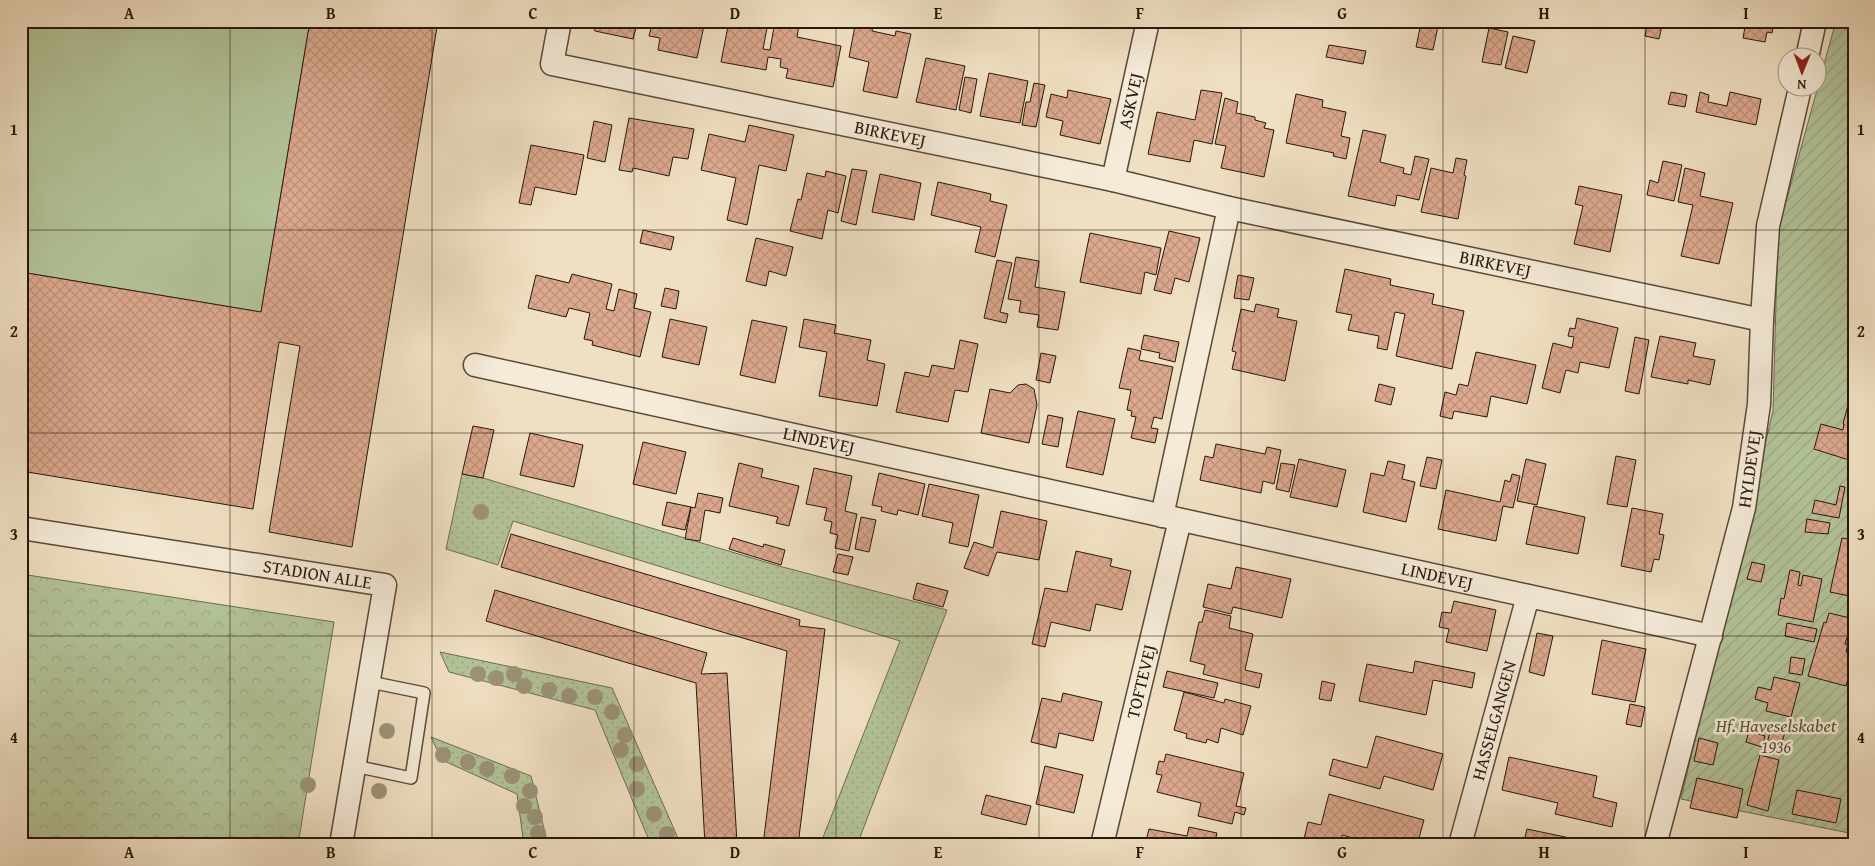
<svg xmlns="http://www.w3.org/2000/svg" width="1875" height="866" viewBox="0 0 1875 866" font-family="'Gentium Book Plus',serif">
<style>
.grass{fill:url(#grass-dots);stroke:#6d6d52}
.forest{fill:url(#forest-crowns);stroke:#6d6d52}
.garden{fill:url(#garden-furrows);stroke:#6d6d52}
.pitch{fill:#b3c399;stroke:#6d6d52}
.building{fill:url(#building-cross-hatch);stroke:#27170c}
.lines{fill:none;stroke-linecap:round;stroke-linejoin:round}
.lane-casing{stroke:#59493a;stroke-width:14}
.street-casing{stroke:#59493a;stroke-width:25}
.lane{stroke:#f5ebd8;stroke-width:11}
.street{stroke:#f5ebd8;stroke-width:22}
.tree{fill:#9c9279}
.grid{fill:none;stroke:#27170c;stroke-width:1;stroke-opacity:0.55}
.labels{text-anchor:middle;stroke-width:5;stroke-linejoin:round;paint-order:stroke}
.street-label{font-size:18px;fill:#27170c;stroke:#f5ebd8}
.park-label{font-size:18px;font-style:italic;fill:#58533d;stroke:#f5ebd8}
.neatline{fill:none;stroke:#27170c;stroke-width:2}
.grid-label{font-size:16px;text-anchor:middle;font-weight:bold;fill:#27170c}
</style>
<defs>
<pattern id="grass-dots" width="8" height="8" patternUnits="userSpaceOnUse" patternTransform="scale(1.25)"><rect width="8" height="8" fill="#b3c399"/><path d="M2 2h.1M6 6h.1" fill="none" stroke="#9aa783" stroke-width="1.8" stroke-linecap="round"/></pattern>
<pattern id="forest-crowns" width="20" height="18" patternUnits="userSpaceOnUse" patternTransform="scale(1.25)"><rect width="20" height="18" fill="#b3c399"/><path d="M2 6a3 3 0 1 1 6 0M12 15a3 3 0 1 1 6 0" fill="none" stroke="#9aa783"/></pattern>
<pattern id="garden-furrows" width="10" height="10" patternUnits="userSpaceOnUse" patternTransform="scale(1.25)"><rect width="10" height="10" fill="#b3c399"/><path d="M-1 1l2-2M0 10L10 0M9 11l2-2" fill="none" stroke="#9aa783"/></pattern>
<pattern id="building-cross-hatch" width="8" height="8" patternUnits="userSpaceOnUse" patternTransform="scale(1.25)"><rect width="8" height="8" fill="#dca88e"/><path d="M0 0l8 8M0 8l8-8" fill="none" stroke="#bd9079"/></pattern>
</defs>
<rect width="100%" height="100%" fill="#f0e0c3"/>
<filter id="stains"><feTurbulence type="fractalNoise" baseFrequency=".004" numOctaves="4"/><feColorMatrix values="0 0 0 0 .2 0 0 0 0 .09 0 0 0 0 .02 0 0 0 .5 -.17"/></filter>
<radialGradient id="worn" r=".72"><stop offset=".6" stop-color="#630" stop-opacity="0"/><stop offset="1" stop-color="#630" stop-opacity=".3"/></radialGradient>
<path class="grass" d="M462,474L483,478L779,566L947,610L857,845H820L900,641L513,521L498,565L446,549Z
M440,652L612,688L681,845H651L595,710L449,672Z
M431,737L531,776L548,845H524L517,794L442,760Z"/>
<path class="forest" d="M21,574L334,622L298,845H21Z"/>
<path class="garden" d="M1836,21H1854V834L1681,799L1773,411L1778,231Z"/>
<path class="pitch" d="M21,21H310L261,312L21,272Z"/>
<path class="building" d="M310,21H438L352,547L269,532L300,346L279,342L253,509L21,471V272L261,312Z
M591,21H705L697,58L658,50L660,38L649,36L652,24L638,21L633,39L595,31Z
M729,21L744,24V21H754V25L767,28L763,49L770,50L775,21H788V23L799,25L797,37L841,46L833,87L786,78L788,69L780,67L781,59L768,57L766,70L721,62Z
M856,21L873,25L872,31L895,36L896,31L911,34L897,98L863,91L869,62L849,57Z
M1648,21H1663L1659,39L1645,36Z
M1728,21H1774L1772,33L1767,32L1765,42L1743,38L1745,27L1728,24Z
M1421,23L1438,26L1433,50L1416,47Z
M1489,28L1508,32L1501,65L1482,62Z
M1513,36L1535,41L1527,73L1505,68Z
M1329,45L1366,51L1363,64L1326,57Z
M926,58L965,66L956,110L916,102Z
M989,73L1028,81L1020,123L980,116Z
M965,77L977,79L971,113L959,110Z
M1034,83L1045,85L1036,127L1022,125L1026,102H1030Z
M1068,90L1111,99L1100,144L1060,135L1063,121L1046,117L1051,94L1067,98Z
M1201,90L1222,93L1212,144L1194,140L1190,162L1148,154L1157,112L1195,120Z
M1671,92L1687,95L1685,107L1668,104Z
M1700,92L1709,95L1708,102L1727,106L1730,92L1761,99L1756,125L1696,112Z
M1296,94L1323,100L1322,107L1346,112L1341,136L1350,138L1346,159L1333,156L1334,153L1286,143Z
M1225,98L1238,102L1236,113L1255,117V120L1266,123L1264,128L1274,130L1264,177L1221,168L1226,146L1215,144Z
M629,118L694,129L688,159L673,157L669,176L633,168L632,172L619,170Z
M594,121L612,125L605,162L587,158Z
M749,125L794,135L786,171L759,165L747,225L727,220L736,178L701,170L709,134L745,142Z
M1363,130L1386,135L1380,162L1404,168L1403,173L1411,175L1415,156L1429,159L1419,200L1397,195L1395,206L1348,196Z
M531,145L584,155L576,195L535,187L531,205L519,203Z
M1456,158L1467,160L1464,175L1466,176L1458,219L1421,212L1431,168L1453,173Z
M1663,161L1682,165L1674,201L1647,195L1650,180L1658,183Z
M1685,168L1705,173L1700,196L1733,203L1719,264L1681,256L1693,205L1678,202Z
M852,169L867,171L856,225L841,221Z
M826,171L846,176L838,213L828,210L822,239L790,231L798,199L801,200L807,173L825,177Z
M880,174L921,183L914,220L872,212Z
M938,182L991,194L990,201L1007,205L995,257L975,252L981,227L931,215Z
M1579,186L1622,195L1610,252L1574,244L1583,206L1575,204Z
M643,230L674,237L671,250L640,243Z
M1169,231L1200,238L1189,282L1175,278L1171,294L1154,290Z
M1090,233L1161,248L1156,275L1145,272L1141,294L1080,282Z
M756,238L793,247L786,276L769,271L766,286L746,281Z
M1016,257L1039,261L1035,287L1065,292L1058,330L1037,327L1039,315L1019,312L1021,301L1008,299Z
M997,260L1012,263L1000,312L1008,314L1006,323L984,318Z
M1345,269L1391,279L1390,285L1434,294L1432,304L1464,311L1452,369L1396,356L1405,314L1395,312L1387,350L1377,348L1379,336L1348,330L1352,315L1336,312Z
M572,274L612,284L606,309L614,311L619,289L637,294L634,308L651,312L640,357L592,345L593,341L584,339L590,313L569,308L566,317L528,308L536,275L569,283Z
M1238,275L1254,278L1249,300L1234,298Z
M665,288L679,291L676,309L661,306Z
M1256,304L1279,309L1277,317L1297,321L1285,381L1232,369L1236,352L1232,351L1241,309L1254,312Z
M1577,318L1618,328L1609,368L1580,362L1578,373L1566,370L1560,393L1542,388L1553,343L1572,348L1574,337L1568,336L1570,328L1575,329Z
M670,319L707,327L699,365L662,357Z
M804,319L836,325L834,333L871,340L867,360L885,364L877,406L819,396L827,352L799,347Z
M752,320L787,327L775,383L740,375Z
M1144,335L1179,342L1175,362L1159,358L1160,353L1141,349Z
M1660,336L1696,343L1693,356L1715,360L1710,385L1688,380V384L1651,377Z
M1635,337L1649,340L1639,394L1625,391Z
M960,340L978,344L968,392L955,390L948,422L896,412L905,372L929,377L932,365L954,369Z
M1128,348L1141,351L1139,360L1173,367L1162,419L1154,417L1151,428L1158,429L1155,443L1131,438L1136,417L1131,416L1132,411L1127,410L1131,390L1119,388Z
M1476,352L1536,365L1527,404L1491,396L1487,417L1454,411L1452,419L1440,416L1445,392L1456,395L1459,384L1468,386Z
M1041,353L1056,356L1050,383L1036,380Z
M1026,384L1034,389L1037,405L1029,443L981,433L990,389L1010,393L1018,385Z
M1379,384L1395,388L1391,405L1375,401Z
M1848,405L1854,406V442L1849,460L1814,449L1821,424L1843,430L1844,424H1843Z
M1078,411L1115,419L1103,475L1066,467Z
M1048,415L1063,418L1058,447L1042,444Z
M473,426L494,430L483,478L462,474Z
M530,433L583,445L574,487L520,475Z
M643,442L686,452L676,494L633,484Z
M1216,444L1265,454L1267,447L1281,450L1274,484L1263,481L1261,493L1200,480L1205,456L1213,458Z
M1616,456L1636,460L1627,507L1607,504Z
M1427,457L1442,460L1436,489L1420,486Z
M1299,459L1346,470L1337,507L1290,497Z
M1526,459L1546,464L1537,505L1517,501Z
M1388,461L1405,465L1402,479L1415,482L1406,522L1363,512L1371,473L1384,476Z
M739,463L763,469L761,477L799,486L789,526L776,523L778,517L729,506Z
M1281,463L1295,465L1289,492L1276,489Z
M814,468L852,476L845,511L857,514L849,551L835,548L838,535L830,533L832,522L824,520L827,508L806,504Z
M879,473L925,484L918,515L898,510L897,515L881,511L882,507L872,505Z
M1512,474L1520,476L1513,508L1503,506L1496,541L1438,529L1446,490L1500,502L1505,480L1510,482Z
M929,484L979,495L968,547L949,543L953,523L922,516Z
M1840,486L1845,487L1839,518L1812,513L1815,500L1836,505Z
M698,493L723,498L720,513L705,510L700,541L685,539L691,507L695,508Z
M667,502L691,507L685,530L662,525Z
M1534,506L1585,517L1578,554L1526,544Z
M1632,508L1663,514L1659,534L1664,535L1659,560L1654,559L1651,572L1621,566Z
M1001,511L1047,521L1039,560L997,552L988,576L964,568L974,542L993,548Z
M861,517L876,520L869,552L855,549Z
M1807,519L1830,523L1828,534L1805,532Z
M511,534L800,620L799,626L825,629L798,845H763L787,651L501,567Z
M733,538L763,547L764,544L785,550L781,565L729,549Z
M1842,538L1854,540L1850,560L1854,561V597L1830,592Z
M1076,551L1112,559L1110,566L1131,571L1122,610L1096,604L1090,631L1051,622L1045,647L1032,644L1045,588L1067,592Z
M838,554L853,557L848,575L833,572Z
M1752,562L1765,565L1761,582L1747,579Z
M1236,567L1291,579L1282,618L1233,607L1231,614L1203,607L1208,584L1231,589Z
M1790,570L1800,572L1798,585L1801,586L1803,575L1822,579L1813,622L1778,615L1781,598L1784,599Z
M917,583L948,591L943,607L913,599Z
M495,590L707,653L701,674L727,673L737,843L739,845H705L696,683L486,621Z
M1454,601L1496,610L1487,651L1446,642L1449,629L1439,627L1442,612L1451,613Z
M1205,610L1231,616L1229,628L1253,634L1245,670L1262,674L1259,688L1203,674L1205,665L1190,661L1199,622H1202Z
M1829,613L1854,619V629L1850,628L1845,644H1848L1846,652L1854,654L1846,686L1808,676L1824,622L1826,623Z
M1787,623L1817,629L1814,642L1785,636Z
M1537,633L1553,636L1544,676L1529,672Z
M1602,640L1646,649L1635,702L1592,694Z
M1791,657L1805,659L1802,675L1789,673Z
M1415,661L1475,673L1472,688L1433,680L1426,715L1359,701L1367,664L1413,673Z
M1167,671L1218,683L1214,698L1163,687Z
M1774,677L1800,683L1791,717L1766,711L1768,703L1755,699L1758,687L1771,690Z
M1322,681L1335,684L1331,701L1319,699Z
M1184,692L1224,703L1225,699L1251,706L1243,735L1221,728L1218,743L1207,739L1206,743L1186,738L1187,734L1174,730Z
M1063,693L1102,702L1093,741L1059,733L1056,748L1031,742L1042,698L1061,702Z
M1630,704L1645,707L1641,727L1626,724Z
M1771,729L1785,732L1779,753L1765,750Z
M1749,731L1765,736L1762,747L1746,742Z
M1376,736L1443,754L1433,790L1384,776L1380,789L1329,775L1333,759L1367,768Z
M1699,738L1718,743L1713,765L1694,761Z
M1166,754L1244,773L1236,806L1246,808L1244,815L1235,812L1232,824L1198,816L1201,803L1157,792L1162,775L1156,774L1159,761L1164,762Z
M1760,755L1779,760L1768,811L1747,805Z
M1509,757L1597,776L1593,797L1617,803L1612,827L1555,814L1558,803L1502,790Z
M1045,766L1083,775L1074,813L1036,804Z
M1697,778L1743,789L1737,818L1690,808Z
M1797,790L1841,799L1836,823L1792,814Z
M1329,794L1424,820L1417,845H1378L1342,835L1340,845H1323L1304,839L1308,822L1321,825Z
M986,795L1031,806L1026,825L981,814Z
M1189,827L1217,833L1215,842L1219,843L1218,845H1145L1149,829L1187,836Z
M1527,829L1589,842L1588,845H1523Z
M1040,838L1066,844V845H1039Z"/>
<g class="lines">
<defs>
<path id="lane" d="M355,766L411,778L424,693L370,682"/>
<g id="street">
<path id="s1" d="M560,21L552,64L1113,180L1229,208L1762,320"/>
<path d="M1807,58L1815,21"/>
<path id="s2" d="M1113,180L1148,21"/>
<path id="s3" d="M475,365L1711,636"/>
<path d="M1162,516L1229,208"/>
<path id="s4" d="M21,528L385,585L341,845"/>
<path id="s5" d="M1102,845L1180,520"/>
<path id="s6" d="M1460,845L1528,596"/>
<path id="s7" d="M1655,845L1744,508L1759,404L1762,320L1768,226L1800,88"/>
</g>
</defs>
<use href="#lane" class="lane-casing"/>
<use href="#street" class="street-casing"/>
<use href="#lane" class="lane"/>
<use href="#street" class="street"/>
</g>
<g class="tree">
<circle cx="481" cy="512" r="8"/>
<circle cx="478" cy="674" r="8"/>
<circle cx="514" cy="674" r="8"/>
<circle cx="496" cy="678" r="8"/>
<circle cx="524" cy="686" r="8"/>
<circle cx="549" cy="690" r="8"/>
<circle cx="569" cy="696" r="8"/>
<circle cx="595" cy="697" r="8"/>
<circle cx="612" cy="712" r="8"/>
<circle cx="387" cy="731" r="8"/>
<circle cx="625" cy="735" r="8"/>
<circle cx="621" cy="750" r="8"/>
<circle cx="443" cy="755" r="8"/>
<circle cx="468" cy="762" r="8"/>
<circle cx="637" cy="764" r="8"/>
<circle cx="487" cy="769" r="8"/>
<circle cx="512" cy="776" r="8"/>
<circle cx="308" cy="785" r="8"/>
<circle cx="637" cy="789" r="8"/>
<circle cx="379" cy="791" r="8"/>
<circle cx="530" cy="791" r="8"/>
<circle cx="524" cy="806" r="8"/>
<circle cx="654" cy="814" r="8"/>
<circle cx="535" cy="817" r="8"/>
<circle cx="538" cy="833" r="8"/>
<circle cx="667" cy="834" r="8"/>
</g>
<path class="grid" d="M230,21V845M432,21V845M634,21V845M836,21V845M1039,21V845M1241,21V845M1443,21V845M1645,21V845M21,230H1854M21,433H1854M21,636H1854"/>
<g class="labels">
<g class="street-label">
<text dy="6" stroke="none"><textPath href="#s2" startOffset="81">ASKVEJ</textPath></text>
<text dy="6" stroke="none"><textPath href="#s1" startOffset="389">BIRKEVEJ</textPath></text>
<text dy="6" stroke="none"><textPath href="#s1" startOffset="1008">BIRKEVEJ</textPath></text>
<text dy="6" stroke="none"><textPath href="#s3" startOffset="352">LINDEVEJ</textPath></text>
<text dy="6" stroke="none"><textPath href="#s7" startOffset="388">HYLDEVEJ</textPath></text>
<text dy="6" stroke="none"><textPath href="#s4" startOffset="300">STADION ALLE</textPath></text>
<text dy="6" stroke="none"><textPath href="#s3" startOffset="985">LINDEVEJ</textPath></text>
<text dy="6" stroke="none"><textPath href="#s5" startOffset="168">TOFTEVEJ</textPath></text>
<text dy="6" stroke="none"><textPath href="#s6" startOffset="129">HASSELGANGEN</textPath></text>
</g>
<g class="park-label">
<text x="1776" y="732">Hf. Haveselskabet<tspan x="1776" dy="21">1936</tspan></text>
</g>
</g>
<rect width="1875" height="866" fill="none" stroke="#f0e0c3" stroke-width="55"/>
<g transform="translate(1802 72) rotate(181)"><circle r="24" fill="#f5ebd8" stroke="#a39686"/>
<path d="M0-4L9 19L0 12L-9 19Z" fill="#8f2418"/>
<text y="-8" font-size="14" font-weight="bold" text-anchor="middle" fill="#27170c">N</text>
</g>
<rect x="28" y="28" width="1820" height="810" class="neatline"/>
<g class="grid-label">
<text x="129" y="19">A</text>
<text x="331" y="19">B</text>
<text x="533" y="19">C</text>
<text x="735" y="19">D</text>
<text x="938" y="19">E</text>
<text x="1140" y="19">F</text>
<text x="1342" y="19">G</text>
<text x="1544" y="19">H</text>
<text x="1746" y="19">I</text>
<text x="14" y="135">1</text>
<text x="1861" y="135">1</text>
<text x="14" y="337">2</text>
<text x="1861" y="337">2</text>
<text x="14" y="540">3</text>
<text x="1861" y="540">3</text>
<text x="14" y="743">4</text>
<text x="1861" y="743">4</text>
<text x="129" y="858">A</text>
<text x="331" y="858">B</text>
<text x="533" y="858">C</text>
<text x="735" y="858">D</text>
<text x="938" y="858">E</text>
<text x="1140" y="858">F</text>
<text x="1342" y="858">G</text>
<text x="1544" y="858">H</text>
<text x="1746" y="858">I</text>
</g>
<rect width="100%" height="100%" filter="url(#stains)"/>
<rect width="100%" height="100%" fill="url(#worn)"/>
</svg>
